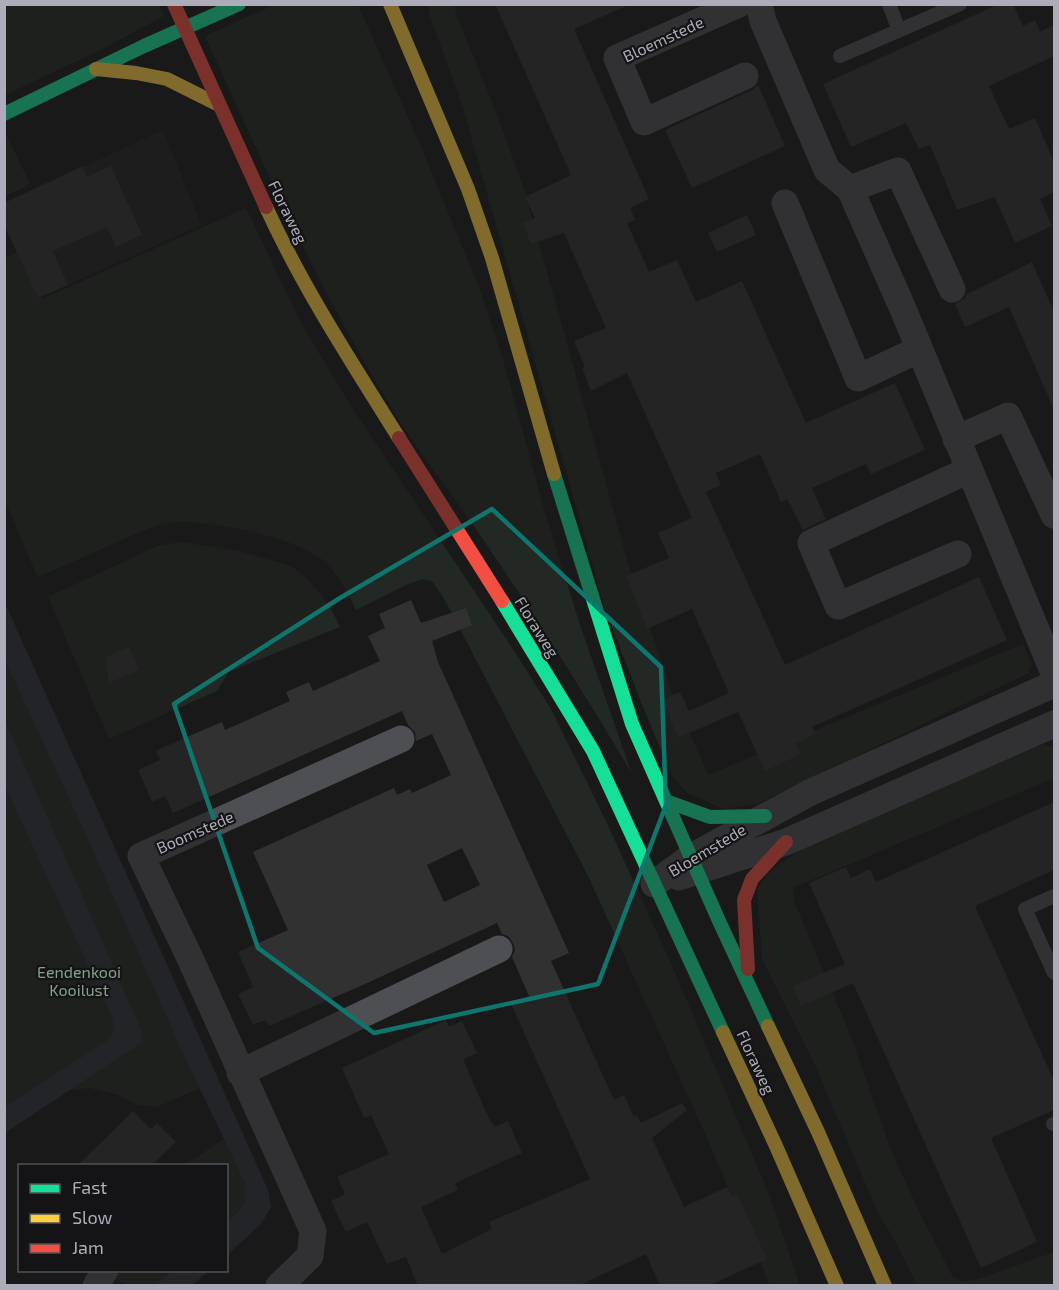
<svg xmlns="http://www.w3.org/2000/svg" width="1059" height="1290" viewBox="0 0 1059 1290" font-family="'Exo 2',sans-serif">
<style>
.built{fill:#232325}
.green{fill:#222823}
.water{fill:#2d323a}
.building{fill:#313131;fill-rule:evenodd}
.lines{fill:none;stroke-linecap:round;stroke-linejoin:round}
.lane{stroke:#4e4f52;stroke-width:14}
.street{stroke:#4e4f52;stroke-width:27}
.fast{stroke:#16e098;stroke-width:14}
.slow{stroke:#ffcf43;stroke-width:14}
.jam{stroke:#f24e42;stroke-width:14}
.marked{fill:none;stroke:#0f766e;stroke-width:4.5;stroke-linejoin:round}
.labels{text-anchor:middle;stroke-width:4.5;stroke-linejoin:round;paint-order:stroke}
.street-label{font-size:16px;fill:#acadb8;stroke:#141315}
.park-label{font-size:16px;fill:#85a18c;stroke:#141315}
</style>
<rect width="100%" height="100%" fill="#191919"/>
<path class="built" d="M163,130L201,225L38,298L27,193Z"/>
<path class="green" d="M4,5H159L164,16L98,51L5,95Z
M274,5H358L420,144L480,290L504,363L544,509L580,625L632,774C584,692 532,611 478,532C452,494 422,457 397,417C322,296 264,166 205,36Z
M428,5H454L457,16L495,109L524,189L628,563L672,692L708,775L1023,644L1032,663L1029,673L759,803L724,809L687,793L672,776L643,707L606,612L463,108L430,16Z
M7,136L29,182L25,187L5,196L4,137Z
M246,208L302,325L349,403L515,652L551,709L606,821L673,968L769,1194L800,1285H770L706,1136L589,878L447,604L433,582L423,579L408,584L356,610C348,594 340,578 327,564C302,538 202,517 167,523C151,526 135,534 120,541C95,552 70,563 45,574L37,576L5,501V258L19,251L42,299Z
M181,542L239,551L291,566L306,577L329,605L340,627L229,672L217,691L109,739L48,597L157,546Z
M4,626L166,1016L200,1088L157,1107L138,1105L118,1095L90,1088L70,1090L141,1043L5,1116Z
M1045,745L1054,747V778L793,888L794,901L853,1042L891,1150L921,1216L953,1277L964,1282L981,1278L1054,1252V1282L1047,1286L917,1285L893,1237L877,1211L814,1063L762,959L757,889L773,868L809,845L1027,748Z
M224,1139C231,1153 250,1184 246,1199C243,1209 233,1215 227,1221L226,1166L184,1165Z
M114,1271H171L155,1286L127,1285L116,1280Z"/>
<path class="water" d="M5,603L268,1190L271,1207L261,1224L227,1255V1221C244,1206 248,1205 244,1181L180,1047L82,826L5,660Z
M5,721L143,1034L141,1043L5,1133V1107L111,1038L114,1031L112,1017L5,786Z
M171,1271V1270L209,1271L192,1285H155Z"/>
<path class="building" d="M495,4H631L574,29L649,199L630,208L635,220L627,223L649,272L677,260L696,302L742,281L806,423L895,383L925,450L871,474L866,464L812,488L826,519L803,530L787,499L781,502L760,454L716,473L721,485L706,492L785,665L979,577L1007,640L812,727L816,734L796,743L801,754L765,771L738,712L678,738L662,700L680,692L689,711L729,693L692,609L647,629L626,576L669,558L658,533L692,518L627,373L591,391L582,368L585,367L574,341L606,328L564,233L531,244L523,223L535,218L525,197L571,175Z
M999,4H1013L1023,26L1035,20L1040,32L1054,25V56L989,86L1009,129L1035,118L1054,162V192L1040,199L1052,226L1015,243L995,197L957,210L930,145L919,149L906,123L851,147L823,84Z
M758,85L785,146L692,188L665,130L752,90Z
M83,166L87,177L111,166L142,235L116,247L107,227L53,251L68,285L38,298L4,224V203Z
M747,215L756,235L717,252L708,233Z
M1032,262L1054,312V410L1009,307L965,327L955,304L964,299L967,294Z
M411,600L421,623L466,608L472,625L432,641L438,662L569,953L551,961L614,1100L624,1095L634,1117L637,1115L641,1123L682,1103L687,1110L652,1138L684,1207L727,1187L732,1197L737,1194L767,1259L708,1286H660L646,1254L578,1286H418L406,1257L387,1264L367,1222L346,1232L331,1201L345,1194L337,1177L389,1154L371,1115L364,1118L342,1068L446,1020L449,1027L462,1021L477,1053L463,1059L485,1110L494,1127L508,1121L522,1153L455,1183L458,1190L421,1207L442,1254L492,1229L489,1222L590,1179L511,1004L529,996L512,957L515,950L513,943L508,936L502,934L497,923L365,984L269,1026L266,1020L253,1025L238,994L253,987L238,952L288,930L253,852L394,788L397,795L410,789L412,793L451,775L432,734L416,741L415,732L408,725L402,711L173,813L165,796L152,802L138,770L160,760L156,751L182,739L222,722L225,730L290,701L286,692L309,682L313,691L380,661L368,636L385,628L379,614ZM462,848L480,885L444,902L427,865Z
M129,647L139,670L109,683L106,657Z
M1054,802V870L975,906L1054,1081V1110L991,1138L1037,1242L981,1268L853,983L801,1006L792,986L845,964L809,883L846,867L851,878L870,869L876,882Z
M133,1111L151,1129L157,1123L176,1142L151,1166H77Z"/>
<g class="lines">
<path class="lane" d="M889,4L899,31
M840,56L960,4
M1054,896L1025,909L1054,973
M1053,1124H1054"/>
<path class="street" d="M739,4L617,58L644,122L745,76
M759,4L763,21L827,170L850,189L903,309L1054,673
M850,189L898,171L952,289
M785,203L858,378L918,350
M956,439L1008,416L1054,515
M958,554L838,606L811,543L969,470
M679,877L786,842L1054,724
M654,884L691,857L811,792L1054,684
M240,1073L499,949
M96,1286L105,1270
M279,1286L310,1256L313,1231L189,956L141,856L401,739"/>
<path class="fast" d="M4,114L144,46L239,4
M554,474L632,724L719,921L768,1026
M502,601L593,751L723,1032
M666,801L710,817L765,816"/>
<path class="slow" d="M390,4L468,189L492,258L554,474
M96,69L136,73L167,79L219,105
M266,207C303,288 352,363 399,438
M768,1026L818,1132L885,1286
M723,1032L776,1146L837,1286"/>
<path class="jam" d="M174,4L266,207
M399,438L502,601
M748,969L744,900L752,879L786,842"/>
</g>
<path d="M0 0H1059V1290H0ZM492,509L661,667L666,805L598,984L374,1033L258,948L174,704L340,598Z" fill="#191919" fill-opacity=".55" fill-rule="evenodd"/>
<path class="marked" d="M492,509L661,667L666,805L598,984L374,1033L258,948L174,704L340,598Z"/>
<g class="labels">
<g class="street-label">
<text transform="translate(663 39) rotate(-25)" y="6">Bloemstede</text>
<text transform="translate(288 212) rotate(64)" y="6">Floraweg</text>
<text transform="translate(537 627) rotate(58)" y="6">Floraweg</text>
<text transform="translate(195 832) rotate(-24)" y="6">Boomstede</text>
<text transform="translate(707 850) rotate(-31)" y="6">Bloemstede</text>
<text transform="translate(756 1062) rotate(65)" y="6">Floraweg</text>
</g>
<g class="park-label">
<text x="79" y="978">Eendenkooi<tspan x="79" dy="18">Kooilust</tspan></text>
</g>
</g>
<rect width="1059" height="1290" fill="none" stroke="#acadb8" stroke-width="12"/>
<rect x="18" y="1164" width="210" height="108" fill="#141315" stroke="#515156" stroke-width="1.5"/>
<rect x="30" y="1184" width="30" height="9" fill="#16e098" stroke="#515156" stroke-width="1.5"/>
<text x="72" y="1194" font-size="18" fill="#acadb8">Fast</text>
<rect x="30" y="1214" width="30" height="9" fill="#ffcf43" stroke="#515156" stroke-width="1.5"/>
<text x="72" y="1224" font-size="18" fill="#acadb8">Slow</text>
<rect x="30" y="1244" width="30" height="9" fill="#f24e42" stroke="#515156" stroke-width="1.5"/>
<text x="72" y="1254" font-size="18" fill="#acadb8">Jam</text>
</svg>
